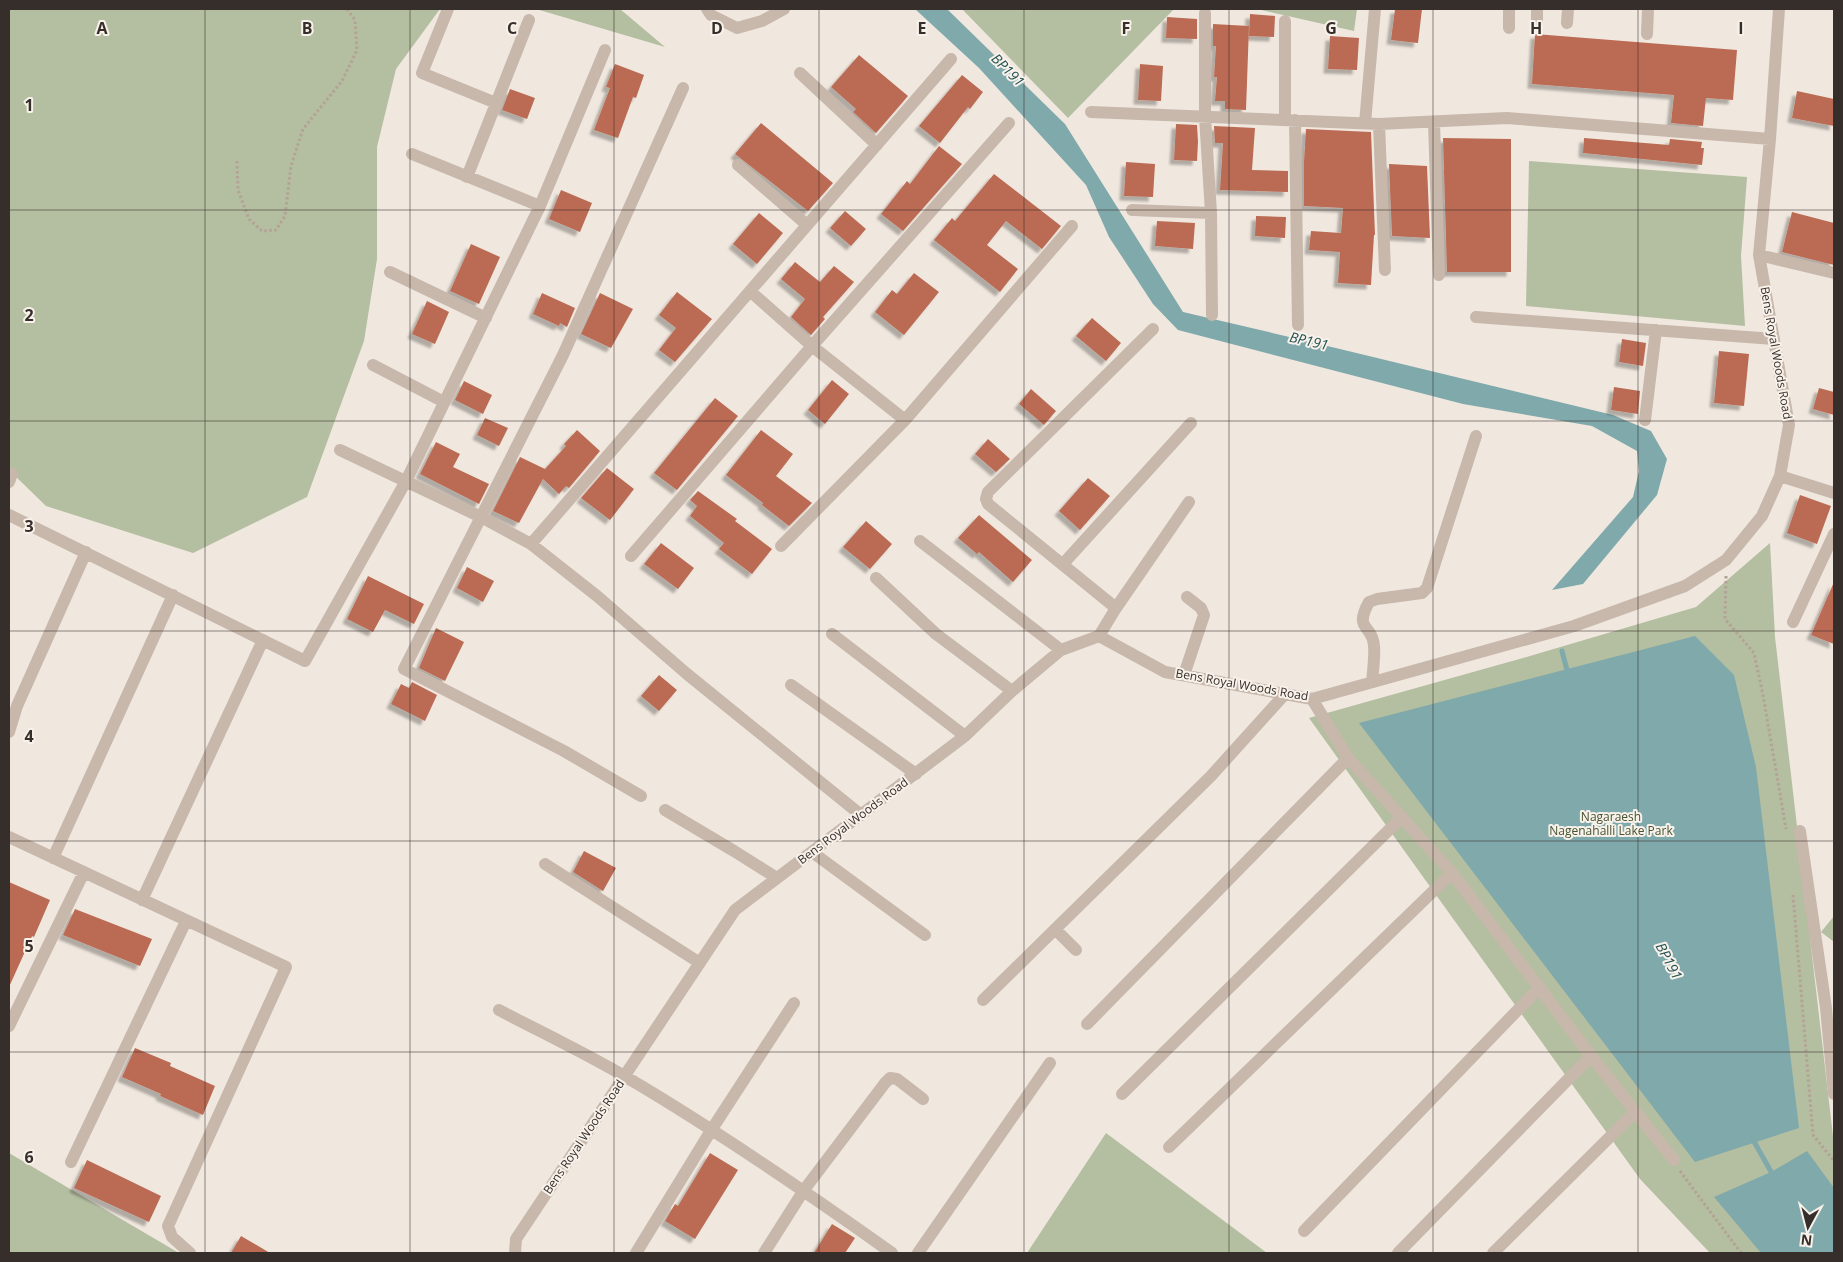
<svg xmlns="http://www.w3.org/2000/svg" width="1843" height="1262" viewBox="0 0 1843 1262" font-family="'Open Sans',sans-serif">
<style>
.green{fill:#b4bea0}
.water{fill:#80a9ab}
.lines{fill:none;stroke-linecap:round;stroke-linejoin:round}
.stream{stroke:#80a9ab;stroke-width:5}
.building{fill:#bb6b53;filter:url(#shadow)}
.path{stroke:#b3a296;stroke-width:3;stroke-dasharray:2.5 2.5;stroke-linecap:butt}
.minor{stroke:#c8b8ac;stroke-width:12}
.grid{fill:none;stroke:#362e2a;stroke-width:1;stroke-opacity:0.55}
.labels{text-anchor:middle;stroke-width:4;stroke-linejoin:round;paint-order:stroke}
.street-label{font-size:12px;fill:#362e2a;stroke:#f8f2eb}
.park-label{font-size:12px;fill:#465230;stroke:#f8f2eb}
.water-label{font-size:14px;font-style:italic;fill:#235154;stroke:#f8f2eb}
.grid-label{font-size:16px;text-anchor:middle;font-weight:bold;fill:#362e2a;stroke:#f8f2eb;stroke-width:4;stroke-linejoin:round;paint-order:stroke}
</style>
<defs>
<filter id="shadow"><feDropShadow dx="-4.5" dy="4.5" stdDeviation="1" flood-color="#0004"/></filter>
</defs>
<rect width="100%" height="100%" fill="#f0e8df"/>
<path class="green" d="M9,9H440L396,69L377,147V259L364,341L307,497L193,553L46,506L9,470Z
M536,9H620L665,47Z
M962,9H1174L1068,118Z
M1257,9H1357L1354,31Z
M1529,161L1747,177L1741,256L1745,326L1526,306Z
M1770,543L1775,637L1833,1136L1834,1138V1253H1710L1640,1179L1309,718L1523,658L1696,607Z
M1834,916V942L1821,932Z
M1106,1133L1267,1253H1027Z
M9,1153L179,1253H9Z"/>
<path class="water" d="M915,9H947L1065,124L1183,312L1311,342L1613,415L1651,431L1667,459L1657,495L1583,584L1552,590L1633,497L1639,471L1637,451L1592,426L1463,404L1178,330L1153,304L1109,237L1086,185L979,68Z
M1695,636L1734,675L1756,767L1799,1128L1695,1162L1359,723Z
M1807,1151L1834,1188V1253H1761L1714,1197L1771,1172Z"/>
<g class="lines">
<path class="stream" d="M1562,651L1568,674
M1752,1138L1774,1177"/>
</g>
<path class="building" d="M1395,9H1422L1418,43L1391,40Z
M1250,14L1275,16L1274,37L1249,36Z
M1167,17L1197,19V39L1166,38Z
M1213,24L1249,26L1246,110L1225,109V101H1215L1217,77H1214L1216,46H1213Z
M1535,34L1737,50L1733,100L1706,98L1703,126L1671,123L1674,95L1532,84Z
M1330,36L1359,38L1357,70L1328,69Z
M859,55L908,96L876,133L853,112L856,109L831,87Z
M615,64L644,75L636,98L633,97L618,138L594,130L610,88L606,87Z
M1140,64L1163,66L1161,101L1138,100Z
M962,75L983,92L970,109L968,107L940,143L919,126Z
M510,89L535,98L527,119L502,110Z
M1797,91L1834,99V126L1792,118Z
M761,123L833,183L808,211L735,154Z
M1176,124L1197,125L1198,142L1197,161L1174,160Z
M1214,126L1255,128L1252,170L1288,171V192L1220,190L1223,143H1215Z
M1306,129L1371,132L1375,235H1374L1371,285L1338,283L1340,252L1309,250L1311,231L1341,233L1343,208L1304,206V162Z
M1443,138L1511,139V272H1447Z
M1584,138L1669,145L1670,139L1702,142L1701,148H1704L1702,165L1583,153Z
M939,146L962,164L903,231L881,214L907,181L910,184Z
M1126,162L1155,164L1153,197L1124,196Z
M1389,164L1427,166L1430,238L1392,236Z
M994,174L1061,226L1042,249L1006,221L987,245L1018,269L1000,292L934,240L952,218L955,221Z
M561,190L592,203L580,232L549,219Z
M845,211L866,229L851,246L830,228Z
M1792,212L1834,223V265L1782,252Z
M759,213L783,233L757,264L733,244Z
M1256,216L1286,217L1285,238L1255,236Z
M1157,221L1195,223L1193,249L1155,246Z
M471,244L500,257L479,304L450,291Z
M795,262L820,282L834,266L854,282L823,317L825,319L811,335L791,317L805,299L781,279Z
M914,273L939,292L904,335L875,312L892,290L897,294Z
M677,292L712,319L675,362L659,350L676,328L659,315Z
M542,293L575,308L567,327L560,323L559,326L533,314Z
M600,293L633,309L611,348L581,334Z
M427,301L449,312L435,344L412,334Z
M1092,318L1121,343L1106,361L1076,336Z
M1622,339L1646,343L1643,366L1619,362Z
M1719,351L1749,354L1744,406L1714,403Z
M832,380L849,394L825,424L808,410Z
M464,381L492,395L483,414L455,400Z
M1614,387L1640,391L1638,414L1611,410Z
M1819,388L1834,392V415L1813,409Z
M1031,389L1056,411L1044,425L1019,404Z
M715,398L738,416L677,490L654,473Z
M485,418L508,428L499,446L477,435Z
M577,430L600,451L569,488L566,486L559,494L543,479L519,523L493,511L520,457L545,469L566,446L564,444Z
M761,430L793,454L776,476L812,503L789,526L762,505L763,503L726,475Z
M988,439L1010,459L996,472L975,454Z
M436,442L460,454L453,467L489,484L479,504L420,474Z
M607,468L634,489L610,520L581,498Z
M1088,478L1110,496L1080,530L1059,511Z
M698,491L737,519L735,521L772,549L752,574L719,549L724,543L690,516L697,506L690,500Z
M1800,495L1831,506L1817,544L1787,533Z
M979,515L1032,560L1013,582L979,552L977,554L958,538Z
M866,521L892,544L870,569L843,547Z
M661,543L694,568L678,589L644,564Z
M467,567L494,581L483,602L457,588Z
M368,576L424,604L414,624L385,610L373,632L347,619Z
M1834,582V644L1811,635Z
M436,628L464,642L445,681L419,668Z
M659,675L677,690L659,711L641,696Z
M412,682L437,695L425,721L391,704L401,684L409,688Z
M584,851L616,868L603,891L573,872Z
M9,882L50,900L34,937L32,936L9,987Z
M75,909L152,939L140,966L63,935Z
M135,1048L171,1063L170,1066L215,1086L203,1115L160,1096L161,1094L122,1077Z
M710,1153L738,1170L695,1239L665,1221L675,1204L678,1206Z
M87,1160L161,1196L149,1222L74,1188Z
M832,1224L855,1238L845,1253H814Z
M241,1236L270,1253H231Z"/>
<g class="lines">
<path class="path" d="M237,161L238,190L249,219L262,231L276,230L285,216L291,166L303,129L342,81L357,50L355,20L347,9
M1726,576L1725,619L1754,653L1763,695L1786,829
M1793,895L1813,1135L1834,1161
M1680,1171L1741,1253"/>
<path class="minor" d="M448,9L422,73L496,103
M707,9L711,15L737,28L762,21L784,9
M1509,9V28
M1537,9V23
M1205,13V117L1211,213L1212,315
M1567,23L1568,9
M1647,34L1648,9
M800,73L877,145
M1091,112L1379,124L1507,118L1770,139
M1285,120V21
M1295,120L1298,325
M1434,122L1439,275
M1365,123L1375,9
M1379,124L1385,270
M412,154L540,206
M738,165L807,225
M467,177L529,20
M1132,210L1211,213
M1759,255L1834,273
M390,272L486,318
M750,291L812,346L905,420
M1476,317L1774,339
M373,365L444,402
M1645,420L1656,330
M340,450L481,517L531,544L597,596L687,674L861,815
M1780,476L1834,493
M9,482L12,474
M9,515L305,661L406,481L540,206L605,50
M920,541L1061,650
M531,544L951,59
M781,546L905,420L1072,226
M631,556L812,346L1009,123
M1063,564L1191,423
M876,578L936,634L1012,691
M1116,608L1189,502
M1793,622L1834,534
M832,634L965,736
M1099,636L1116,608L988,504L986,499L988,492L1153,329
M1184,675L1204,615L1201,608L1187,597
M1372,682C1373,670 1375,657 1374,646C1373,624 1353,631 1369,602L1377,599L1422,593L1427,588L1476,436
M791,685L916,774
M9,732L17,706L86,552
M641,796L564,751L404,669L563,355L683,88
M665,810L734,851L777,878
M1800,831L1826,1008L1834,1094
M9,837L286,967L168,1226L172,1237L190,1253
M812,852L925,935
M53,858L173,595
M545,864L700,963
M1452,873L1591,1056L1674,1160
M142,900L263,640
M1055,929L1076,950
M983,1000L1211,776L1285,694
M499,1010C541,1032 585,1053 626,1077C718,1131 805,1191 892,1253
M1087,1024L1348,758
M9,1026L84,872
M1122,1094L1402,817
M1169,1147L1452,873L1348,758L1312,699
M71,1162L186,921
M1304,1231L1540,987
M515,1253L516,1239L735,910L965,736L1012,691L1061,650L1099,636L1165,672L1312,699L1574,626L1685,586L1726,560L1762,516L1780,476L1789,425L1759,255L1770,139L1779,9
M636,1253L712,1129L794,1003
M764,1253L804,1190L885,1083L890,1078L897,1079L923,1099
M918,1253L1050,1063
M1398,1253L1591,1056
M1493,1253L1635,1112"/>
</g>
<path class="grid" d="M205,9V1253M410,9V1253M614,9V1253M819,9V1253M1024,9V1253M1229,9V1253M1433,9V1253M1638,9V1253M9,210H1834M9,421H1834M9,631H1834M9,841H1834M9,1052H1834"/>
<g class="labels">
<g class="street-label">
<text transform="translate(1776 353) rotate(80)" y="4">Bens Royal Woods Road</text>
<text transform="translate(1242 685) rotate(10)" y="4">Bens Royal Woods Road</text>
<text transform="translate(853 821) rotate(-37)" y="4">Bens Royal Woods Road</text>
<text transform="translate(584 1137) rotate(-56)" y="4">Bens Royal Woods Road</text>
</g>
<g class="park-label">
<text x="1611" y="821">Nagaraesh<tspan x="1611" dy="14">Nagenahalli Lake Park</tspan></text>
</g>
<g class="water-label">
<text transform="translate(1008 70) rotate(45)" y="5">BP191</text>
<text transform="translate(1309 341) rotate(13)" y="5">BP191</text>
<text transform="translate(1669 961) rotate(62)" y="5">BP191</text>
</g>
</g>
<g class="grid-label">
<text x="102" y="34">A</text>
<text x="307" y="34">B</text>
<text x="512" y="34">C</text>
<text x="717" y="34">D</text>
<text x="922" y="34">E</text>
<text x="1126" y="34">F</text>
<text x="1331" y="34">G</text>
<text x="1536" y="34">H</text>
<text x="1741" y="34">I</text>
<text x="29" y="111">1</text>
<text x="29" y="321">2</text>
<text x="29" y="532">3</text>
<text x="29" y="742">4</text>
<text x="29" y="952">5</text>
<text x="29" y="1163">6</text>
</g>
<rect width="1843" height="1262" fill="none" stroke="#362e2a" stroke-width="20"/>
<g transform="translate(1808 1227) rotate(187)" stroke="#f8f2eb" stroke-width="4" paint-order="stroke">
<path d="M0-4L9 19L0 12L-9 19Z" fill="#362e2a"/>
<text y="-8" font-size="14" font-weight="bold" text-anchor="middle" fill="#362e2a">N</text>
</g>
</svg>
